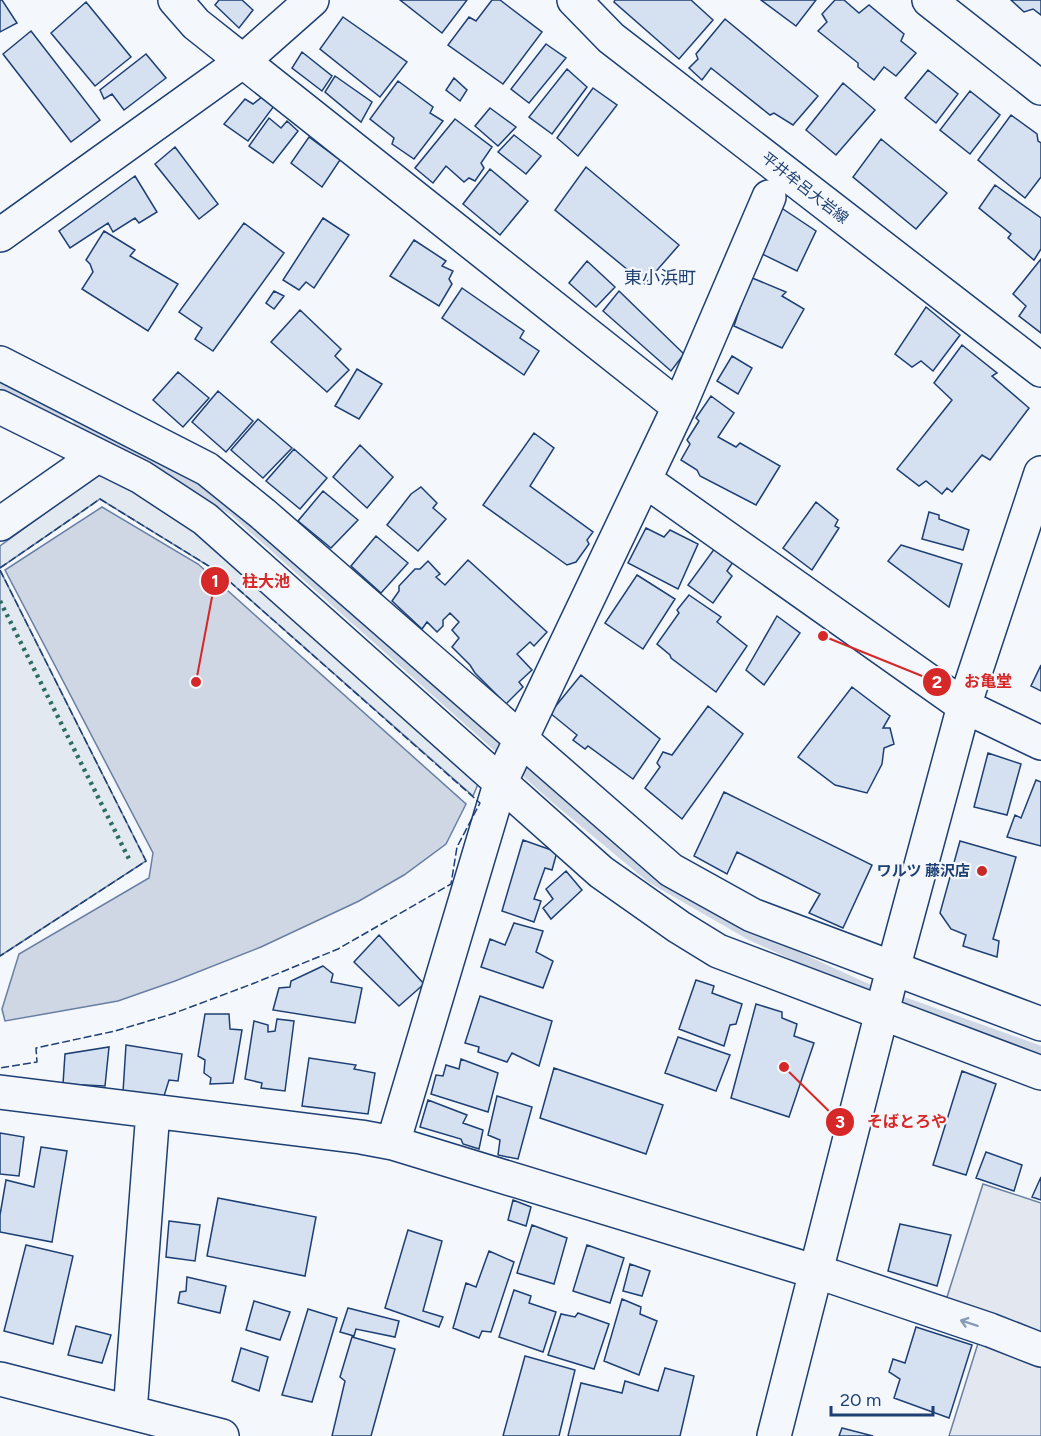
<svg xmlns="http://www.w3.org/2000/svg" width="1041" height="1436" viewBox="0 0 1041 1436" font-family="Figtree,'Noto Sans JP',sans-serif">
<style>
.green{fill:#e3e9f0;stroke:#687fa3;stroke-width:1.5}
.parking{fill:#e3e8f0;stroke:#687fa3;stroke-width:1.5}
.water{fill:#cfd7e4;stroke:#687fa3;stroke-width:1.5}
.lines{fill:none;stroke-linecap:round;stroke-linejoin:round}
.stream{stroke:#cfd7e4;stroke-width:10}
.building{fill:#d5e0f0;stroke:#1d3f73;stroke-width:1.5}
.minor-casing{stroke:#1d3f73;stroke-width:36}
.major-casing{stroke:#1d3f73;stroke-width:36}
.minor{stroke:#f4f7fb;stroke-width:33}
.major{stroke:#f4f7fb;stroke-width:33}
.hedge{stroke:#2c6c60;stroke-width:4.5;stroke-dasharray:3 4.5;stroke-linecap:butt}
.fence{stroke:#1d3f73;stroke-width:1.5;stroke-dasharray:8 3;stroke-linecap:butt}
.oneway{stroke:#889bb7}
.poi-dot{fill:#c62828;stroke:#f4f7fb;stroke-width:2}
.labels{text-anchor:middle;stroke-width:4.5;stroke-linejoin:round;paint-order:stroke}
.street-label{font-size:15px;fill:#1d3f73;stroke:#f4f7fb}
.poi-label{font-size:15px;font-weight:bold;fill:#1d3f73;stroke:#f4f7fb;text-anchor:end}
.quarter-label{font-size:18px;fill:#1d3f73;stroke:#f4f7fb}
.leader{fill:none;stroke:#d62828;stroke-width:2}
.callout-dot{fill:#d62828;stroke:#f4f7fb;stroke-width:2}
.mark-label{font-size:18px;text-anchor:middle;font-weight:bold;fill:#fff}
.callout-label{font-size:16px;text-anchor:middle;font-weight:bold;fill:#d62828;stroke:#f4f7fb;stroke-width:4.5;stroke-linejoin:round;paint-order:stroke}
</style>
<rect width="100%" height="100%" fill="#f4f7fb"/>
<path class="green" d="M100,473L195,527L481,777L473,796L220,573L100,499L0,568V546Z
M0,570L146,861L0,956Z"/>
<path class="parking" d="M983,1184L1041,1203V1436H949L980,1337L842,1270L947,1297Z"/>
<path class="water" d="M102,507L198,564L466,804L446,844L404,875L359,901L261,947L175,981L118,1001L5,1021L2,1009L19,954L149,878L153,853L5,570Z"/>
<g class="lines">
<path class="stream" d="M0,383L64,414
M78,421L234,511L556,799L651,878L750,935L870,990L1041,1051"/>
</g>
<path class="building" d="M0,0H2L17,23L0,32Z
M219,0H242L253,10L239,28L215,5Z
M400,0H467L442,33Z
M492,0H500L542,32L503,84L448,45L469,17L476,21Z
M615,0H691L713,20L679,59L614,2Z
M761,0H816L796,26Z
M835,0H844L859,13L869,5L904,34L901,41L916,53L896,76L884,67L874,80L858,67V63L818,31L827,22L822,14Z
M1011,0H1041V15L1033,9L1024,12Z
M86,2L131,57L95,86L51,33Z
M343,17L407,62L380,97L320,49Z
M725,19L818,96L793,125L774,113L770,115L711,68L702,80L689,68L698,59L696,54Z
M31,31L100,120L71,142L3,54Z
M546,44L566,58L529,103L511,89Z
M302,52L332,76L322,91L292,68Z
M146,54L166,78L124,110L112,94L104,99L100,90Z
M567,69L587,87L552,134L529,117Z
M928,70L958,94L936,123L905,98Z
M335,76L372,102L361,122L325,92Z
M454,78L467,90L460,101L446,90Z
M398,81L433,107L430,113L443,121L414,159L392,144L394,138L370,119Z
M843,83L875,110L836,155L806,130Z
M593,88L617,105L578,156L557,138Z
M970,91L1000,115L970,154L940,130Z
M262,97L274,106L248,141L224,124L245,99L253,104Z
M490,108L516,127L498,146L475,126Z
M1011,115L1037,134L1038,141L1041,143V177L1025,198L978,160Z
M269,118L281,128L287,121L298,131L273,163L249,146Z
M455,119L492,147L481,163L484,168L475,181L469,178L464,182L446,166L433,183L415,168Z
M514,135L541,156L526,174L498,152Z
M309,137L340,160L322,187L291,163Z
M881,139L947,193L916,229L853,177Z
M175,147L218,204L199,219L155,164Z
M586,167L679,245L645,284L555,210Z
M490,169L528,201L500,235L463,204Z
M135,176L157,212L139,223L135,218L113,232L108,223L70,248L59,231Z
M995,185L1041,218V249L1034,260L1008,238L1011,234L979,208Z
M780,207L816,231L797,271L762,254Z
M323,218L349,235L314,288L306,282L299,290L283,280Z
M244,223L284,253L213,351L195,339L202,328L179,312Z
M104,231L135,250L130,256L178,284L148,331L82,289L93,272L90,264L86,260Z
M414,240L446,261L442,266L453,271L449,279L452,284L439,306L390,276Z
M1041,259V333L1019,316L1026,306L1013,294Z
M587,261L615,287L596,307L569,283Z
M750,277L786,292L782,296L804,309L782,348L734,326Z
M462,288L524,331L520,338L539,351L524,375L442,318Z
M274,291L284,296L274,309L266,303Z
M619,291L684,354L671,371L603,311Z
M926,307L960,335L933,371L921,361L912,367L895,354Z
M300,310L341,349L335,356L349,370L327,392L271,342Z
M962,345L997,373L992,376L1029,408L990,460L982,455L952,492L947,488L942,494L926,481L919,486L897,469L952,400L934,383Z
M732,356L752,368L738,394L717,381Z
M357,369L382,384L359,419L335,406Z
M178,372L209,398L183,427L153,400Z
M218,391L253,421L226,452L192,422Z
M711,396L734,413L718,437L736,447L740,443L780,466L756,505L700,476L697,470L681,460L690,444L687,440L699,421L696,418Z
M258,419L292,448L263,478L231,450Z
M534,433L554,448L530,486L593,532L587,540L589,544L576,562L567,565L483,505Z
M360,445L393,477L367,508L333,477Z
M294,449L327,478L300,509L266,481Z
M421,487L437,503L433,508L446,519L418,551L387,525L411,494Z
M323,491L358,520L331,548L298,521Z
M816,502L838,520L835,526L839,528L812,570L783,548Z
M929,512L939,515V519L969,530L963,550L922,539Z
M646,528L664,537L670,530L698,544L678,589L628,563Z
M376,536L408,563L381,593L351,566Z
M901,545L962,564L949,607L888,561Z
M715,548L733,562L727,571L732,576L713,603L688,585Z
M468,560L547,632L534,646L530,642L517,654L532,670L519,682L523,687L506,704L475,673L470,665L452,647L459,638L452,630L459,622L450,613L443,620V626L437,632L427,622L422,629L392,601L399,591V586L415,569H420L428,561L440,574L436,577L445,585Z
M637,575L675,599L643,649L605,623Z
M689,595L721,617L717,622L747,646L716,692L671,658L670,655L657,644L679,613L677,610Z
M777,616L800,633L764,685L746,670Z
M1041,665V691L1031,686Z
M581,675L660,739L633,779L588,746L585,749L573,740L577,735L550,713Z
M852,687L890,716L883,728H890L894,744L884,748L882,764L867,793L835,785L798,757Z
M708,706L743,734L682,819L645,788L660,767L657,763L663,752L672,755Z
M988,753L1021,764L1007,815L974,807Z
M1036,780L1041,782V846L1007,837L1015,815L1021,818Z
M724,792L872,865L843,928L809,913L820,894L737,852L727,874L694,856Z
M523,840L557,852L552,870L545,868L534,899L541,901L534,922L502,911Z
M960,841L1016,857L993,939L999,941L997,957L963,946L966,935L951,929L940,913Z
M566,871L582,890L551,919L543,908L553,899L546,889Z
M514,923L543,931L536,952L553,961L543,988L481,967L490,939L505,945Z
M379,935L424,984L399,1006L354,962Z
M323,966L333,974L331,982L362,988L355,1023L273,1010L279,988L290,987L291,981Z
M696,980L714,986L712,993L742,1004L736,1024L730,1025L724,1046L679,1029Z
M480,996L552,1021L539,1066L512,1053L507,1062L478,1052L479,1047L465,1043Z
M756,1004L782,1012V1018L797,1024L794,1036L814,1043L789,1117L731,1098Z
M205,1014H229L230,1029L242,1030L233,1083L210,1084L211,1078L204,1073L205,1060L198,1056Z
M277,1019L294,1021L285,1091L261,1088L262,1083L245,1079L254,1021L268,1025V1032L275,1031Z
M678,1037L730,1055L716,1091L665,1073Z
M126,1045L182,1054L178,1081L169,1080L164,1096L123,1092Z
M109,1047L105,1086L63,1084L65,1054Z
M309,1058L356,1065L354,1069L375,1073L368,1114L302,1106Z
M461,1059L498,1073L488,1112L431,1094L436,1075L443,1076L446,1065L459,1069Z
M554,1068L663,1105L646,1154L540,1118Z
M962,1071L996,1084L966,1175L933,1165Z
M497,1096L532,1107L518,1159L498,1155L500,1140L488,1135Z
M428,1100L467,1115L463,1123L483,1130L479,1149L463,1144L461,1139L420,1127Z
M0,1133L24,1137L19,1176L0,1174Z
M41,1147L67,1151L52,1242L0,1232V1215L6,1180L34,1187Z
M986,1152L1022,1165L1014,1191L976,1178Z
M1041,1177V1200L1032,1197Z
M218,1198L316,1217L305,1276L207,1256Z
M513,1200L531,1207L526,1226L508,1220Z
M169,1221L200,1225L195,1261L166,1257Z
M900,1224L951,1235L937,1286L888,1271Z
M532,1225L567,1238L554,1284L517,1273Z
M408,1230L442,1241L423,1311L443,1317L439,1327L385,1308Z
M26,1245L73,1256L53,1344L4,1331Z
M587,1245L624,1258L610,1303L573,1291Z
M489,1251L514,1262L491,1332L482,1331L479,1338L453,1328L466,1283L476,1287Z
M630,1264L650,1271L642,1296L623,1291Z
M187,1277L226,1286L220,1313L178,1303L180,1292L186,1291Z
M514,1290L531,1296L529,1303L556,1312L543,1352L499,1337Z
M622,1299L641,1307L640,1314L657,1321L639,1375L604,1361Z
M254,1301L290,1312L280,1340L246,1330Z
M348,1308L399,1321L395,1337L356,1329L354,1336L340,1332Z
M308,1309L337,1318L312,1402L282,1395Z
M578,1313L609,1324L594,1369L548,1355L561,1314L575,1317Z
M76,1326L111,1335L102,1363L68,1355Z
M916,1327L972,1345L949,1418L894,1398L900,1379L889,1372L893,1359L905,1363Z
M352,1337L395,1349L371,1436H332L345,1381L340,1377Z
M241,1348L268,1357L259,1391L232,1381Z
M525,1356L575,1370L559,1436H503Z
M665,1368L694,1376L680,1436H568L581,1383L622,1393L625,1381L658,1391Z
M842,1428L873,1436H839Z"/>
<g class="lines">
<defs>
<path id="minor" d="M175,0L196,24L679,407L501,781L393,1143
M929,0L1041,88
M0,235L243,61L312,0
M0,363L207,469L263,514L671,870L752,915L1041,1024
M0,407L141,477L205,519L601,872L679,927L718,951L1041,1073
M679,407L769,197
M646,481L964,706L1041,743
M0,524L97,456
M0,1092L361,1137L393,1143L833,1277L990,1330L1041,1350
M0,1379L222,1436
M130,1412L153,1111
M774,1436L893,969L964,706L1041,473"/>
<path id="major" d="M574,0L611,38L1041,370"/>
</defs>
<use href="#minor" class="minor-casing"/>
<use href="#major" class="major-casing"/>
<use href="#minor" class="minor"/>
<use href="#major" class="major"/>
<path class="hedge" d="M0,601L130,861"/>
<path class="fence" d="M0,568L100,499L220,573L480,803L457,847L451,884L338,949L252,984L172,1014L115,1031L36,1048L37,1062L0,1068
M0,570L146,861L0,956"/>
</g>
<defs><path id="oneway-shaft" d="M-6 0H5M1.5-3L5.5 0L1.5 3" fill="none" stroke-width="1.6" stroke-linecap="round" stroke-linejoin="round" transform="scale(1.5)"/></defs>
<use class="oneway" href="#oneway-shaft" transform="translate(969 1323) rotate(-162)"/>
<circle class="poi-dot" cx="982" cy="871" r="6"/>
<g class="labels">
<g class="street-label">
<text transform="translate(805 188) rotate(38)" y="5">平井牟呂大岩線</text>
</g>
<g class="poi-label">
<text x="970" y="876">ワルツ 藤沢店</text>
</g>
<g class="quarter-label">
<text x="660" y="284">東小浜町</text>
</g>
</g>
<path class="leader" d="M196 682L215 581M823 636L937 682M784 1067L840 1122"/>
<g class="callout-dot">
<circle cx="196" cy="682" r="6"/>
<circle cx="823" cy="636" r="6"/>
<circle cx="784" cy="1067" r="6"/>
<circle cx="215" cy="581" r="15"/>
<circle cx="937" cy="682" r="15"/>
<circle cx="840" cy="1122" r="15"/>
</g>
<g class="mark-label">
<text x="215" y="587">1</text>
<text x="937" y="688">2</text>
<text x="840" y="1128">3</text>
</g>
<g class="callout-label">
<text x="266" y="587">柱大池</text>
<text x="988" y="687">お亀堂</text>
<text x="907" y="1127">そばとろや</text>
</g>
<path d="M831 1406v9h102v-9" fill="none" stroke="#1d3f73" stroke-width="3"/>
<text x="840" y="1406" font-size="18" fill="#1d3f73" stroke="#f4f7fb" stroke-width="4.5" paint-order="stroke">20 m</text>
</svg>
